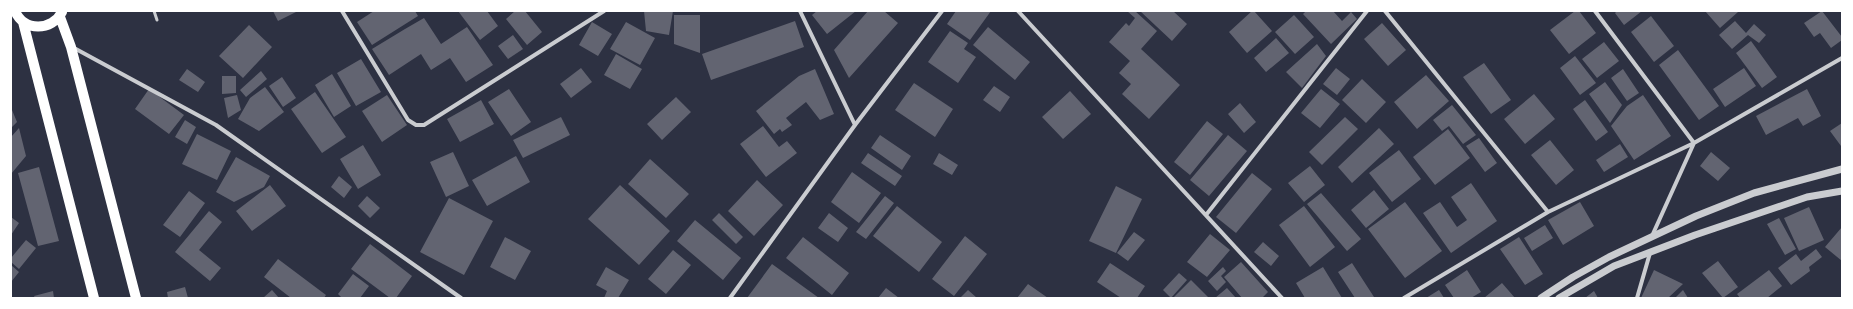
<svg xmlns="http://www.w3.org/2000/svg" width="1853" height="309" viewBox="0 0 1853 309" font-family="Helvetica,sans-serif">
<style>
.building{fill:#626471}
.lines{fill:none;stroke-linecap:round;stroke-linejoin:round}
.service{stroke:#caccd0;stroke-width:3}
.minor{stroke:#caccd0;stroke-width:4}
.tertiary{stroke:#caccd0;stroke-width:7}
.primary{stroke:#fff;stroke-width:10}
</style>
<rect width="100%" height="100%" fill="#2d3142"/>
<path class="building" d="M273,11H298L278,21Z
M374,11H415L418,16L372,45L357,22Z
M458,11H487L498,26L480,40Z
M515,11H525L542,32L527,45L506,19Z
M644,11H673L669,35L646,31Z
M817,11H856L827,34L812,15Z
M868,11H884L898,23L849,78L834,50Z
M956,11H991L970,40L947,24Z
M1127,11H1135L1157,31L1141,49L1180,85L1149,119L1122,94L1131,84L1119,73L1130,61L1109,42L1126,23L1129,26L1135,18Z
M1140,11H1173L1187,24L1172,41Z
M1252,11H1254L1272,31L1247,53L1229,32Z
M1306,11H1333L1342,21L1351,12L1357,19L1331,44L1303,14Z
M1575,11H1579L1596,33L1569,54L1550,30Z
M1617,11H1642L1624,25L1615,13Z
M1705,11H1737L1738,12L1720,28Z
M1822,11L1842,37V40L1831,48L1820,33L1814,37L1804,23Z
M674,15H700V53L674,44Z
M1294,15L1314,37L1295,54L1275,32Z
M1651,16L1674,46L1654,62L1631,32Z
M424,18L441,44L467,27L493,65L466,82L450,58L431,70L421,54L389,75L372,49L405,29L412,40L405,29Z
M795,21L804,47L711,80L702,54Z
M1735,21L1746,33L1754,24L1766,35L1759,43L1748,35L1732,49L1719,35Z
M592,22L612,34L598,56L579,45Z
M626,22L655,38L640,65L610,49Z
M1382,23L1406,50L1388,66L1364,39Z
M249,25L272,47L243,78L219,56Z
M988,27L1030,62L1015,80L973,45Z
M950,31L968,43L964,49L976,57L958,83L928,62Z
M513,35L523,49L508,59L498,46Z
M1276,38L1289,53L1266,72L1254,58Z
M1751,41L1777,77L1762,88L1736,53Z
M1604,42L1619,61L1597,78L1582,59Z
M1317,44L1326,56L1302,88L1286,72Z
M1678,50L1719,106L1699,120L1659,65Z
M616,54L642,69L630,89L604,75Z
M1575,56L1596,83L1580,95L1560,68Z
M361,59L381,92L356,106L337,73Z
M1484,63L1511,100L1491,114L1463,77Z
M581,68L592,82L571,98L560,84Z
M1336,68L1350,79L1337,95L1323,84Z
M1744,68L1756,86L1725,107L1713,89Z
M187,69L205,82L198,92L179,80Z
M815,69L834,114L820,120L806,102L786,118L792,125L782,132L780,129L774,134L756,111L799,76Z
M1623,69L1639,93L1627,101L1611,78Z
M261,71L267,79L246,97L240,90Z
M332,74L351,106L334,117L315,85Z
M1426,75L1449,101L1417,129L1394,102Z
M222,76H236V93L222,94Z
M282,77L296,98L283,107L269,86Z
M1362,79L1386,102L1366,123L1342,100Z
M1605,82L1622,105L1610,123L1589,94Z
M914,83L953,109L935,137L895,110Z
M994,86L1010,97L1000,112L983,100Z
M265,87L284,112L259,131L238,119L250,98Z
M149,89L184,115L169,134L135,109Z
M509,89L531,122L511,136L488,102Z
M1321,89L1340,104L1320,128L1301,113Z
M1807,89L1821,116L1803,126L1798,118L1766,135L1756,116Z
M1070,91L1091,114L1063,139L1042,117Z
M315,92L346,137L322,153L291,109Z
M1534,94L1555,119L1525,144L1504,119Z
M237,95L241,110L228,118L224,98Z
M387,95L407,125L382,142L362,111Z
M1643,95L1671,136L1634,160L1611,126L1627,106Z
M676,97L691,112L662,140L647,124Z
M481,100L494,124L460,142L447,119Z
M1585,100L1608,132L1596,141L1573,109Z
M1240,103L1256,122L1244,133L1228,114Z
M1452,105L1476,135L1463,144L1449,126L1442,131L1433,120Z
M12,110L17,122L11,128V111Z
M561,117L570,135L523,158L513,140Z
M1345,117L1358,129L1322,165L1309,152Z
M185,120L196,127L187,144L175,137Z
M1207,121L1223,134L1190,175L1174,162Z
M1842,123V145L1841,146L1830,131Z
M763,126L779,147L787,141L797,153L766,177L740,144Z
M19,128L26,156L11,174V137Z
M1379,128L1394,144L1352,183L1338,167Z
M1448,129L1470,158L1435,185L1413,157Z
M197,134L231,151L217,180L182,164Z
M880,135L911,156L902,170L871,148Z
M1228,135L1247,151L1209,196L1190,180Z
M1479,138L1497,163L1485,172L1466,146Z
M1550,140L1574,170L1556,185L1531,155Z
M1620,144L1628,157L1604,172L1596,160Z
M363,145L381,175L358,189L340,159Z
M1399,150L1421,179L1392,202L1369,173Z
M453,152L469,186L446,197L430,162Z
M1711,152L1730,168L1718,181L1700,166Z
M868,153L902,176L895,186L861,163Z
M939,153L958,165L952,175L933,164Z
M516,156L530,182L487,206L472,180Z
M236,157L270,176L264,187L234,202L216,192Z
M650,159L689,194L666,218L628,184Z
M1310,166L1325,185L1304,202L1288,183Z
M39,167L59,241L38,246L18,173Z
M852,172L881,193L859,223L831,202Z
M1252,173L1272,189L1236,233L1216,217Z
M339,176L352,187L344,198L331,187Z
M757,180L783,205L754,236L728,211Z
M1471,183L1497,221L1451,253L1423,213L1440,202L1457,227L1467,220L1451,197Z
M270,185L286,206L252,231L236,211Z
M620,185L670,231L639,265L588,219Z
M1116,186L1142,199L1116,253L1089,241Z
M1374,190L1389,209L1366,228L1351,210Z
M189,191L205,203L180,237L163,225Z
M1321,193L1361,239L1347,251L1307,204Z
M367,196L380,208L370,218L358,206Z
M885,196L894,203L866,239L856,232Z
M449,198L493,221L464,275L420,252Z
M1405,202L1442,251L1405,278L1368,229Z
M1580,202L1594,226L1563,245L1548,220Z
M897,206L942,242L919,272L873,236Z
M1304,206L1335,247L1310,267L1279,225Z
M1809,207L1824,240L1799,251L1784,218Z
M209,211L222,222L199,250L221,268L210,281L175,252Z
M719,213L743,237L736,244L712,220Z
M829,213L848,228L838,242L818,228Z
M11,217L19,223L11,235Z
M1779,218L1796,249L1785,255L1767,224Z
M695,220L741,258L723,280L677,241Z
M1545,225L1553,238L1532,251L1524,238Z
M1842,227V261L1825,247Z
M1134,232L1145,240L1128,261L1117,253Z
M1210,234L1230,250L1207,277L1187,262Z
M965,236L987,254L954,296L932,279Z
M505,237L531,251L515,280L490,267Z
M803,237L849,273L832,295L786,258Z
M1519,237L1543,274L1525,285L1500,249Z
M26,240L36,248L19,269L11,262V258Z
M1263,242L1279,256L1271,266L1254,252Z
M370,244L412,276L396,298H390L351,269Z
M1816,249L1822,257L1809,267L1810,271L1791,285L1778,268L1796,254L1801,261Z
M673,250L691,265L666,294L648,279Z
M278,259L326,295L324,298H291L264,277Z
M1718,261L1738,287L1723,298L1702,273Z
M1241,262L1268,292L1262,298H1242L1224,277Z
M1110,263L1145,286L1137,298H1121L1097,282Z
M1352,263L1374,297L1373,298H1355L1338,272Z
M772,264L819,298H747Z
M11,265L19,272L11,282Z
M606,267L629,280L618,298H604L607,291L596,285Z
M1223,267L1226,271L1221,276L1226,282L1217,291L1208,281Z
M1323,267L1342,298H1305L1296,283Z
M1467,270L1481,292L1471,298H1454L1445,285Z
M1654,270L1683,284L1668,298H1641Z
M1769,270L1782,286L1767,298H1740L1737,294Z
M1179,273L1187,280L1171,298L1163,290Z
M353,274L369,286L360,298H342L338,294Z
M1191,280L1208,297L1173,298Z
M1502,283L1515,298H1484Z
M1028,284L1048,298H1017Z
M185,287L188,298H168L167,292Z
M886,288L899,298H878Z
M1227,288L1236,298H1215Z
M272,290L279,298H263Z
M968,290L977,298H960Z
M1439,290L1444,298H1426Z
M1683,290L1688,298H1675Z
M53,291L54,298H35L34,296Z
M1594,291L1598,298H1585Z"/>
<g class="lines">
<path class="service" d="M154,11L157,20"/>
<path class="minor" d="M342,11L408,120L416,125H424L604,11
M800,11L855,125
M1018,11L1282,298
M1385,11L1548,212
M1595,11L1694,143L1652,236
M74,48L216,125L461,298
M1206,215L1367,11
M730,298L855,125L942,11
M1404,298L1548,212L1694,143L1842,58
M1637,298L1650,253"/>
<path class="tertiary" d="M1541,298L1573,277L1609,257L1696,216L1754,193L1842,169
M1559,298L1614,266L1695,235L1807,197L1842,191"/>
<path class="primary" d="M15,11C24,32 52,31 62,12
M60,17L71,47L136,298
M23,22L94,298"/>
</g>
<rect width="1853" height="309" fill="none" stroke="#ffffff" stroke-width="24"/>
</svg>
